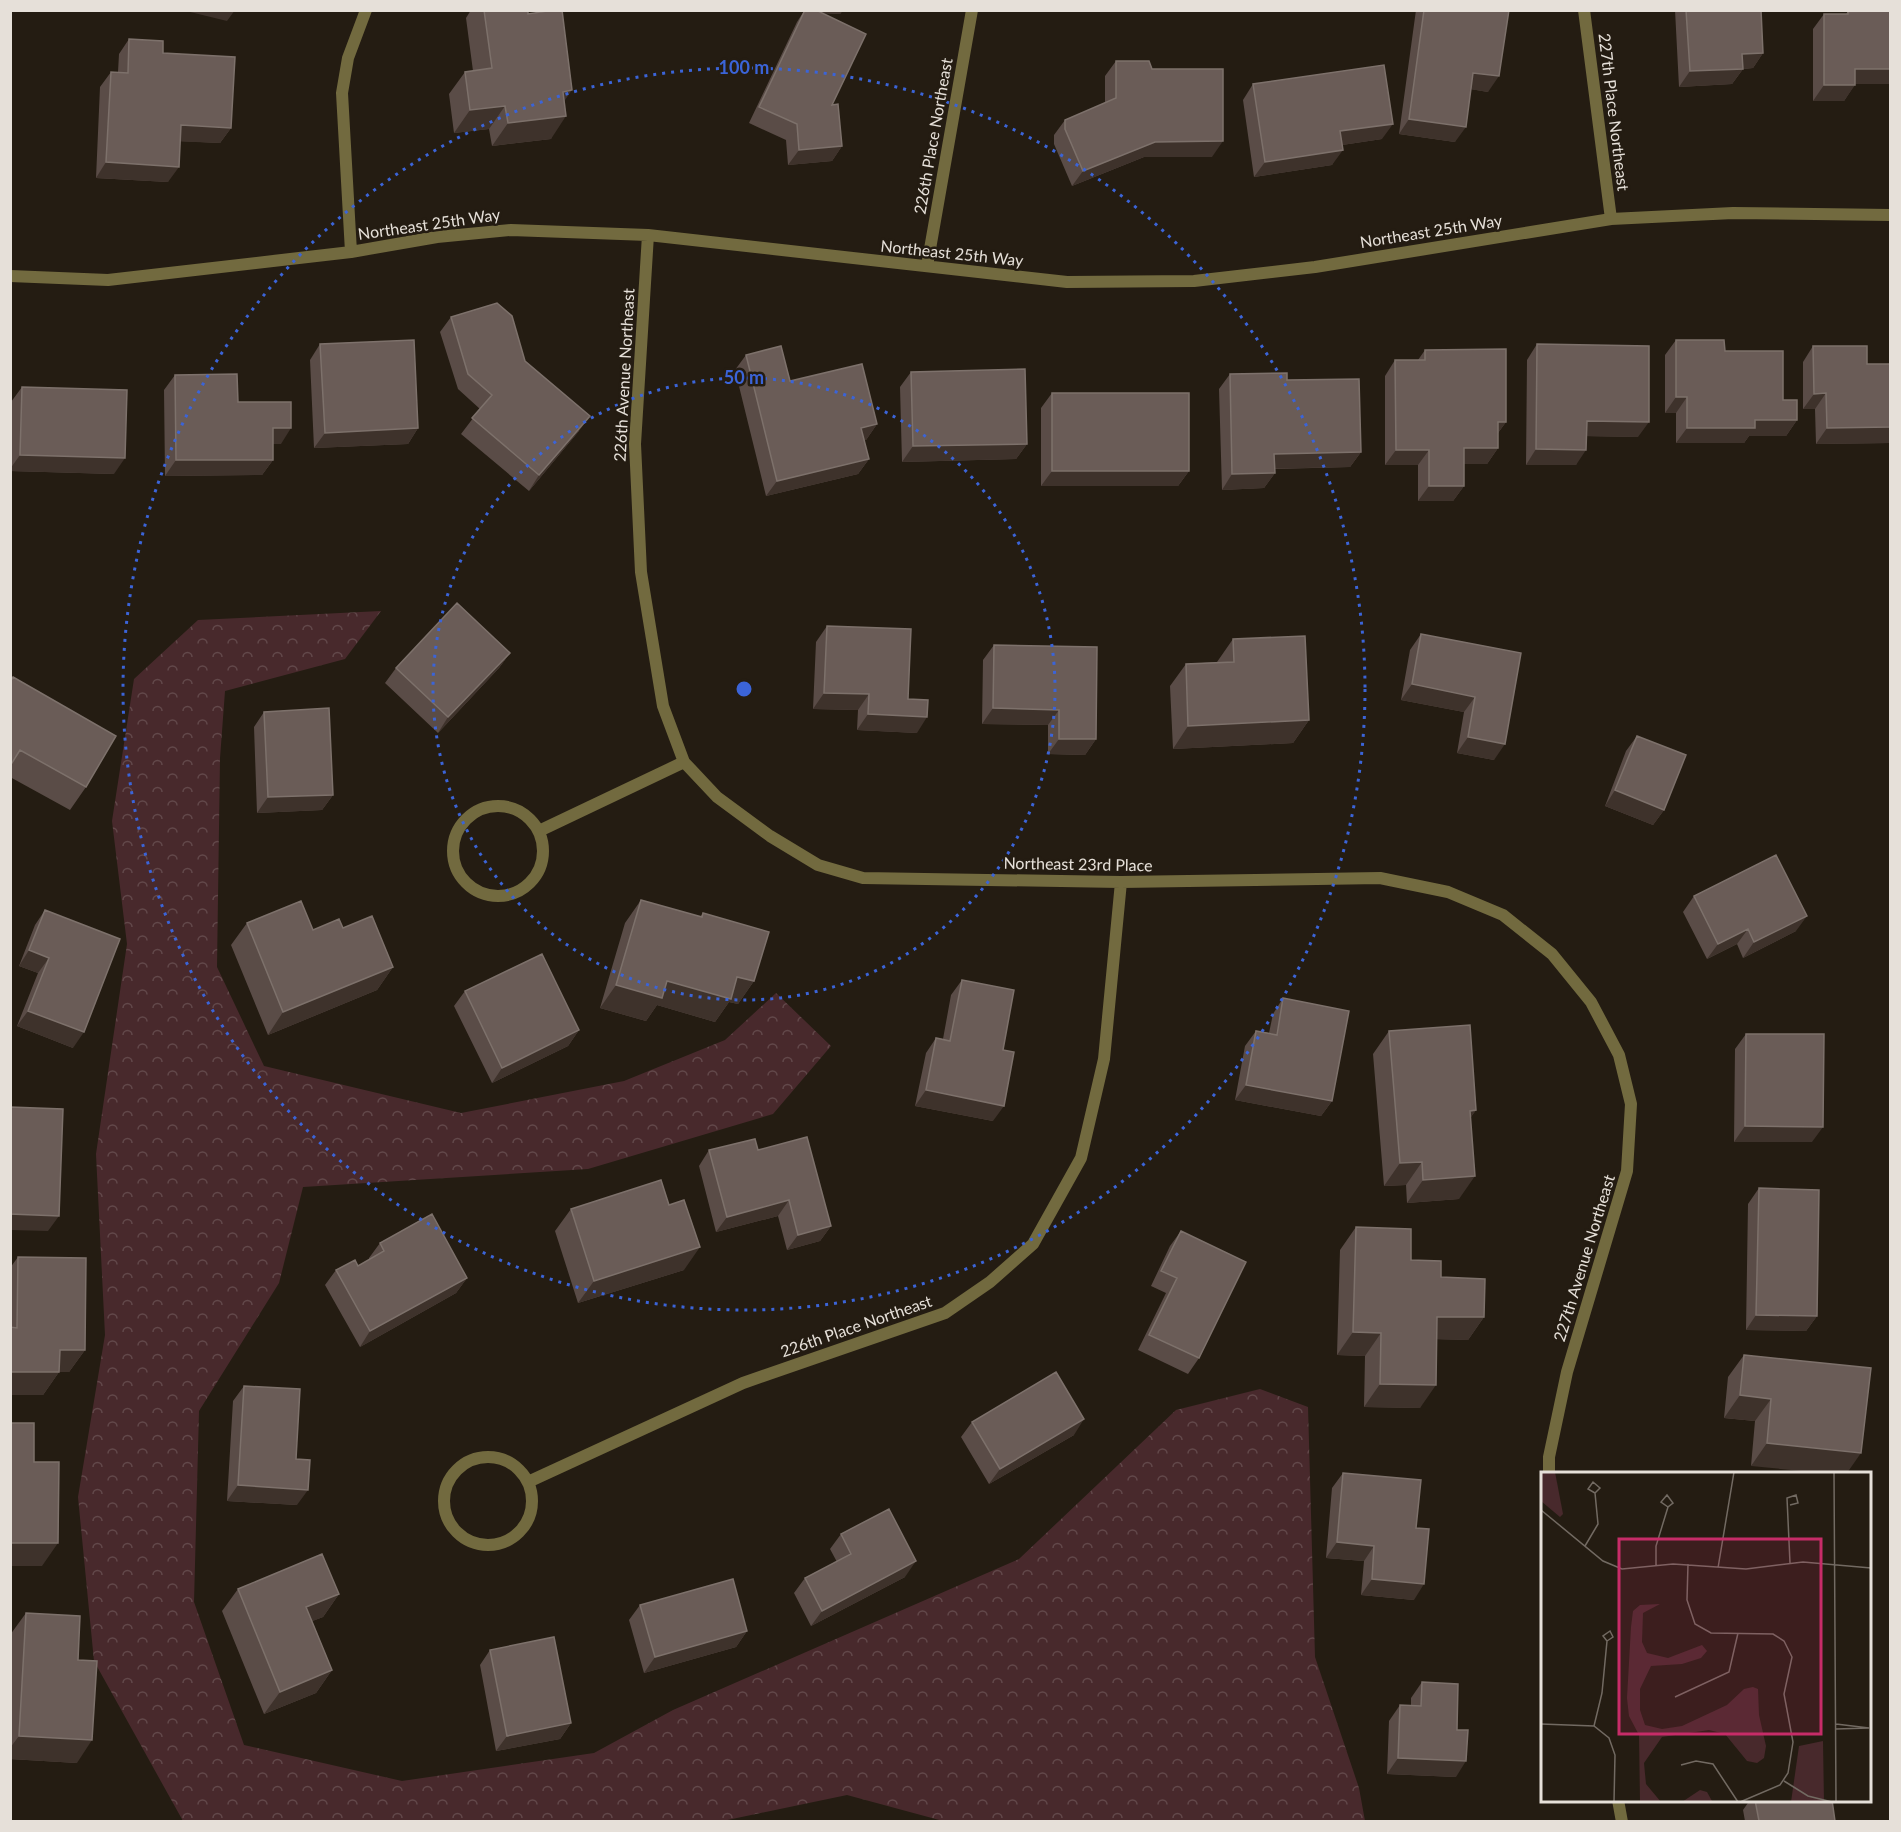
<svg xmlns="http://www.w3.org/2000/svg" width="1901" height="1832" viewBox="0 0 1901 1832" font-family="Lato,sans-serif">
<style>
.forest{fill:url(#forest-crowns)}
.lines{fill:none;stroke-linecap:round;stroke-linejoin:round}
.street{stroke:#726a3f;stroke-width:12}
.wall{fill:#5a4c47}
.shaded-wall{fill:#3e322b}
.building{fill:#6a5c57;stroke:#7d716b;stroke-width:1.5}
.ring{fill:none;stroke:#3b64d8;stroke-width:3;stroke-dasharray:3 6}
.labels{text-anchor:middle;stroke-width:5;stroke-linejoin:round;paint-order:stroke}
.street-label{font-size:16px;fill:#e6e0d9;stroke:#241c12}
.inset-road{fill:none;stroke:#726a62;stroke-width:1.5}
.view{fill:#c62c68;fill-opacity:0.15;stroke:#c62c68;stroke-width:3}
.inset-edge{fill:none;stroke:#e6e0d9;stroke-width:3}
.centre{fill:#3b64d8;stroke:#241c12;stroke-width:3}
.ring-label{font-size:18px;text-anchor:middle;font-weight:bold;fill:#3b64d8;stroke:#241c12;stroke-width:5;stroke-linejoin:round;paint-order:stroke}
</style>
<defs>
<pattern id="forest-crowns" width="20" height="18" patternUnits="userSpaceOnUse" patternTransform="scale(1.5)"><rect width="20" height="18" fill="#48292c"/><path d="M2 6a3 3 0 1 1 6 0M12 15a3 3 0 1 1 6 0" fill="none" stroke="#62484a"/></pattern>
</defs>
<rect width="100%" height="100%" fill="#241c12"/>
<path class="forest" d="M381,611L345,659L225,691L220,758L217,967L264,1066L461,1113L624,1081L725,1040L776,993L831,1046L773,1114L588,1169L303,1187L279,1283L199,1411L194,1602L244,1745L402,1781L594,1753L673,1710L1019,1559L1176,1410L1260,1389L1308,1407L1315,1657L1359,1788L1365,1821H943L847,1795L718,1822L183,1821L94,1661L78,1497L105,1335L96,1154L127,944L112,821L134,679L198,620Z"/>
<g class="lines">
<path class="street" d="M1584,10L1611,219
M648,235L635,444L641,572L663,706L684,762L717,797L770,836L818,865L863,878L1121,882L1380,878L1448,892L1503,915L1552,954L1591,1002L1619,1055L1631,1104L1627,1171L1567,1372L1549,1457V1474
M351,252L342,93L348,58L366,10
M927,266L972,10
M10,276L108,280L351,252L437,237L511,230L648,235L1067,282L1194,281L1315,267L1611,219L1733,213L1890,215
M453 851a45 45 0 1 1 90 0a45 45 0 1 1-90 0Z
M539,831L684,762
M444 1501a44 44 0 1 1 88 0a44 44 0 1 1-88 0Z
M528,1482L743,1383L945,1313L990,1282L1033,1244L1081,1158L1104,1059L1121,882
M1618,1800L1622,1822"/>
</g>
<path class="wall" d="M471,10H528V14L564,101L551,139L492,146L489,129L454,133L449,94L465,72L473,71L466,18Z
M794,10H843L840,14L821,13L832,105L842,146L832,161L788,165L786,140L749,123L797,22L804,11Z
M1416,10H1509L1488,92L1471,89L1455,142L1399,134Z
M1675,10H1761L1763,53L1753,68L1743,69L1732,84L1679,87Z
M1848,11L1890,84H1855L1844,101H1813V29L1824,14H1846Z
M129,39L163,53L231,128L220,143L180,141L168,182L96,178L100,87L111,72H118L119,54Z
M1116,61L1152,69L1212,157H1144L1072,186L1054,144V135L1065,120L1105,103V76Z
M1253,84L1382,139L1342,145L1332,165L1254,177L1243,100Z
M451,317L525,361L579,431L529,491L461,434L480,409L458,389L440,332Z
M1676,340L1725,351L1783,400L1797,420L1786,436H1749L1744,443H1676V413H1665V355Z
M320,344L418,428L408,444L314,448L310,360Z
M1537,344L1638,437L1587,436L1576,465H1526L1527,360Z
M1813,346L1867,364H1890V443L1816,444L1815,409H1803V362Z
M1425,350L1506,422L1498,433V448L1487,464H1464V486L1453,501H1418V465H1385V376L1395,360H1418Z
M746,355L790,381L877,424L866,440H864L869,459L858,474L766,496L735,370Z
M911,372L1027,444L1016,459L902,462L900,387Z
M1230,374L1287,380L1361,452L1350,467L1275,469V473L1264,488L1222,490L1219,389Z
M175,375L238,402L281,444H273V460L262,475L165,476L164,390Z
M22,387L114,474L10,471L11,402Z
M1052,393L1189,471L1178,486H1041V408Z
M827,626L908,699L917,733L857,730L858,710L813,709L816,642Z
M1421,634L1521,653L1494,760L1457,753L1464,712L1401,700L1410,650Z
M1233,639L1309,720L1293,743L1173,749L1170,686L1186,664L1217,662Z
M994,645L1096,739L1085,755L1048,754V725L982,724L983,660Z
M510,653L499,668L438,733L385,683L396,668Z
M10,681L86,787L70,810L10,777Z
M264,712L333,795L322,810L257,813L254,727Z
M1637,736L1664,810L1653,825L1605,806L1626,751Z
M1694,896L1796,931L1743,958L1737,944L1707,959L1683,912Z
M641,900L700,917L703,913L754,981L738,1004L729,1002L715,1022L657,1005L646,1021L600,1008L625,923Z
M45,910L73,1048L17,1026L38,973L19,966L35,925Z
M247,923L313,930L343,928L393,967L377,990L268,1035L231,945Z
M962,980L993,1121L915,1106L926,1053L936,1038L943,1039L951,995Z
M465,991L579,1030L568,1046L492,1083L454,1006Z
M1283,998L1332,1101L1321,1116L1235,1100L1245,1046L1256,1031L1269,1033L1273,1014Z
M1389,1031L1476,1110L1470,1118L1459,1199L1407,1203L1406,1185L1384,1186L1373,1054Z
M1746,1034L1812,1142H1734L1735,1049Z
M709,1150H758L831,1226L820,1241L787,1250L778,1216L716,1232L699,1166Z
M1759,1188L1817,1316L1806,1331L1746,1330L1748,1204Z
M571,1209L684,1270L578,1303L555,1231Z
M1356,1227L1441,1277L1484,1317L1468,1340L1437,1339L1420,1408L1364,1407L1365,1356L1337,1355L1340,1250Z
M1181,1231L1199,1358L1188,1374L1138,1350L1166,1293L1151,1286L1170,1246Z
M380,1243L467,1278L456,1293L360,1347L325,1285L336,1270L358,1266L369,1260V1258Z
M18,1257L85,1350L69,1372H59L43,1395H10V1268Z
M1744,1355L1871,1368L1751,1466L1755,1421L1724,1418L1728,1377Z
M244,1386L296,1459L297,1505L227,1501L233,1401Z
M972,1422L1074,1435L989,1484L961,1437Z
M1343,1473L1416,1528L1414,1600L1361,1595L1364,1561L1326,1558L1332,1488Z
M841,1534L905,1577L811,1626L794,1593L805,1578L837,1562L830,1549Z
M238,1589L339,1594L323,1617L312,1621L332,1670L316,1693L264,1714L222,1611Z
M640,1605L747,1631L736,1647L644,1673L629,1620Z
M26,1613L78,1660L77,1763L10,1759V1635Z
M490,1650L571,1723L560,1739L496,1751L480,1665Z
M1422,1682L1456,1777L1387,1774L1389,1721L1400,1705L1411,1706V1698Z
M1750,1800H1832L1835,1821H1745L1743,1810Z"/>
<path class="shaded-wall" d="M182,10H235L227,21Z
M805,10H843L840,14L805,12Z
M1763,53L1753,68L1743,69L1732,84L1679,87L1690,71L1742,54Z
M1855,69H1890V84H1844Z
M1473,73L1499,76L1488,92L1463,88Z
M1824,85H1855L1844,101H1813Z
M572,90L556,113L563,92Z
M505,106L489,129L454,133L470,110Z
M566,116L551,139L492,146L508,123Z
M1409,119L1466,127L1455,142L1399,134Z
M1393,124L1382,139L1329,147L1340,131Z
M181,125L231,128L220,143L170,141Z
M1223,141L1212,157H1144L1072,186L1083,171L1155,142Z
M842,146L832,161L788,165L799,150Z
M1343,150L1332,165L1254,177L1265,162Z
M106,162L179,167L168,182L96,178Z
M1826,393L1815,409H1803L1814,394Z
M1676,397H1687L1676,413H1665Z
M590,416L579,431L529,491L539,475Z
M1755,420H1797L1786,436H1749L1744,443H1676L1687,428Z
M1587,421L1649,422L1638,437L1576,436Z
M1498,422H1506L1495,437Z
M877,424L866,440L850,443L861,428Z
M1890,427V443L1816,444L1827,428Z
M273,428H291L281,444H262Z
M418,428L408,444L314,448L325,433Z
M1027,444L1016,459L902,462L913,446Z
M1464,448H1498L1487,464H1453Z
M1536,449L1586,450L1576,465H1526Z
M1396,450H1429L1418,465H1385Z
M1361,452L1350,467L1264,469L1274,454Z
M20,455L125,458L114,474L10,471V469Z
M869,459L858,474L766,496L777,481Z
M176,460H273L262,475L165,476Z
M1052,471H1189L1178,486H1041Z
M1275,473L1264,488L1222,490L1232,474Z
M1429,486H1464L1453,501H1418Z
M510,653L499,668L438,733L448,717Z
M1412,684L1475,697L1464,712L1401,700Z
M824,693L869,694L858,710L813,709Z
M993,708L1059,710L1048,725L982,724Z
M868,714L927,717L917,733L857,730Z
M1309,720L1293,743L1173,749L1188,726Z
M1468,737L1505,744L1494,760L1457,753Z
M1059,739H1096L1085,755L1048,754Z
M1615,790L1664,810L1653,825L1605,806Z
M333,795L322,810L257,813L268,797Z
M1807,916L1796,931L1743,958L1754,942Z
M1748,929L1737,944L1707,959L1718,944Z
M29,950L49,958L38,973L19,966Z
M393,967L377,990L268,1035L283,1012Z
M737,977L754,981L738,1004L729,1002L715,1022L657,1005L646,1021L600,1008L616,985Z
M28,1011L84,1032L73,1048L17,1026Z
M579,1030L568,1046L492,1083L502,1068Z
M1246,1085L1332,1101L1321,1116L1235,1100Z
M926,1090L1004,1106L993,1121L915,1106Z
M1476,1110L1460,1133L1470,1111Z
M1745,1126L1823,1127L1812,1142H1734Z
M1422,1162L1406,1185L1384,1186L1400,1163Z
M1475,1176L1459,1199L1407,1203L1423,1180Z
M789,1200L778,1216L716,1232L727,1217Z
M10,1214L59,1216L48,1231L10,1230Z
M831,1226L820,1241L787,1250L798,1235Z
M700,1247L684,1270L578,1303L594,1281Z
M467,1278L456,1293L360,1347L370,1331Z
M1756,1315L1817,1316L1806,1331L1746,1330Z
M1437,1317H1484L1468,1340L1421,1339Z
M1353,1332L1381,1333L1365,1356L1337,1355Z
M60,1350H85L69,1372H56H59L43,1395H10V1372Z
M1380,1384L1436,1385L1420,1408L1364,1407Z
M1740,1395L1771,1399L1755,1421L1724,1418Z
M1084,1419L1074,1435L989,1484L1000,1469Z
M1767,1443L1861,1453L1847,1473H1822L1751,1466Z
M238,1485L308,1490L297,1505L227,1501Z
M1337,1542L1374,1546L1364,1561L1326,1558Z
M10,1543H58L42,1566H10Z
M916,1561L905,1577L811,1626L822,1611Z
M1372,1579L1424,1584L1414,1600L1361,1595Z
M339,1594L323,1617L290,1630L306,1607Z
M747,1631L736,1647L644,1673L655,1657Z
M332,1670L316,1693L264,1714L280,1692Z
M571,1723L560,1739L496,1751L507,1736Z
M19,1736L92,1740L77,1763L10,1759V1748Z
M1398,1758L1466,1761L1456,1777L1387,1774Z"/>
<path class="building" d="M484,10H528V14L554,10H562L572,90L563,92L566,116L508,123L505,106L470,110L465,72L492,68Z
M805,10H816L866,34L832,105L838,104L842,146L799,150L797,124L759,107Z
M1424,10H1509L1499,76L1473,73L1466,127L1409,119Z
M1686,10H1761L1763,53L1742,54L1743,69L1690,71Z
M1848,11H1890V69H1855V85H1824V14H1848Z
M129,39L163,41V53L235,57L231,128L181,125L179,167L106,162L111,72L128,73Z
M1116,61H1149L1152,69H1223V141L1155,142L1083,171L1065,129V120L1116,98Z
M1384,65L1393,124L1340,131L1343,150L1265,162L1253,84Z
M497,303L512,316L525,361L590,416L539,475L472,418L492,395L468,374L451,317Z
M414,340L418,428L325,433L320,344Z
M1676,340H1724L1725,351H1783V400H1797V420H1755V428H1687V397H1676Z
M1537,344L1649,346V422L1587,421L1586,450L1536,449Z
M781,346L790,381L862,364L877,424L861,428L869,459L777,481L746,355Z
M1813,346H1867V364H1890V427L1827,428L1826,393L1814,394Z
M1506,349V422H1498V448H1464V486H1429V450H1396L1395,360H1425V350Z
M1025,369L1027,444L913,446L911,372Z
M1287,373V380L1359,379L1361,452L1274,454L1275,473L1232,474L1230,374Z
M237,374L238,402H291V428H273V460H176L175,375Z
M22,387L127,390L125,458L20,455Z
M1052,393H1189V471H1052Z
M457,603L510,653L448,717L396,668Z
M827,626L911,629L908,699L928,700L927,717L868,714L869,694L824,693Z
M1421,634L1521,653L1505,744L1468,737L1475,697L1412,684Z
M1305,636L1309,720L1188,726L1186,664L1234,662L1233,639Z
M994,645L1097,647L1096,739H1059V710L993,708Z
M13,677L116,736L86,787L20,750L10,766V682Z
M329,708L333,795L268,797L264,712Z
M1637,736L1686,755L1664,810L1615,790Z
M1776,855L1807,916L1754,942L1748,929L1718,944L1694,896Z
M641,900L702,917L703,913L769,932L754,981L737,977L731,999L667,981L662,998L616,985Z
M301,901L313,930L339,919L343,928L372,916L393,967L283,1012L247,923Z
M45,910L120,939L84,1032L28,1011L49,958L29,950Z
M542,954L579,1030L502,1068L465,991Z
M962,980L1014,990L1003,1050L1014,1052L1004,1106L926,1090L936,1038L950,1041Z
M1283,998L1349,1011L1332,1101L1246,1085L1256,1031L1277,1035Z
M1470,1025L1476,1110L1470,1111L1475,1176L1423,1180L1422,1162L1400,1163L1389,1031Z
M1746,1034H1824L1823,1127L1745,1126Z
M10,1107L63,1109L59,1216L10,1214Z
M807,1137L831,1226L798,1235L789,1200L727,1217L709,1150L755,1139L758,1150Z
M661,1180L669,1205L684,1200L700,1247L594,1281L571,1209Z
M1759,1188L1819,1190L1817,1316L1756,1315Z
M432,1214L467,1278L370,1331L336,1270L355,1260L358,1266L384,1251L380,1243Z
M1356,1227L1411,1229V1260L1441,1261V1277L1485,1279L1484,1317H1437L1436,1385L1380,1384L1381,1333L1353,1332Z
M1181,1231L1246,1262L1199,1358L1149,1335L1177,1278L1161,1271Z
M18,1257L86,1258L85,1350H60L59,1372H10V1327L17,1328Z
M1744,1355L1871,1368L1861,1453L1767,1443L1771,1399L1740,1395Z
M1056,1372L1084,1419L1000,1469L972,1422Z
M244,1386L300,1389L296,1459L310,1460L308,1490L238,1485Z
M10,1423H34V1462H59L58,1543H10Z
M1343,1473L1421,1480L1416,1528L1429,1529L1424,1584L1372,1579L1374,1546L1337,1542Z
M889,1509L916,1561L822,1611L805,1578L851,1554L841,1534Z
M322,1554L339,1594L306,1607L332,1670L280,1692L238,1589Z
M733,1579L747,1631L655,1657L640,1605Z
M26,1613L80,1616L78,1660L97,1661L92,1740L19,1736Z
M554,1637L571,1723L507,1736L490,1650Z
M1422,1682L1458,1684L1457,1730H1468L1466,1761L1398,1758L1400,1705L1421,1706Z
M1755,1800H1832L1835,1821H1759Z"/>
<g class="ring">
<circle cx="744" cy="689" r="311"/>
<circle cx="744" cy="689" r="621"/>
</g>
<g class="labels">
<g class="street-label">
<text transform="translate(1614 112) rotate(83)" y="6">227th Place Northeast</text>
<text transform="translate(933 136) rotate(-80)" y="6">226th Place Northeast</text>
<text transform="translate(429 224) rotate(-8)" y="6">Northeast 25th Way</text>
<text transform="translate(1431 231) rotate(-9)" y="6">Northeast 25th Way</text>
<text transform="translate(952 253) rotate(6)" y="6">Northeast 25th Way</text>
<text transform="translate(624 375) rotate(-87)" y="6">226th Avenue Northeast</text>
<text transform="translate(1078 864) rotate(1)" y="6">Northeast 23rd Place</text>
<text transform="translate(1584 1258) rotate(-73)" y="6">227th Avenue Northeast</text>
<text transform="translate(856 1326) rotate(-19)" y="6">226th Place Northeast</text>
</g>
</g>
<g transform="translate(1541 1472)">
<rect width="330" height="330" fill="#241c12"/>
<path d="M119,132L102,141L101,170L106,181L127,186L161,173L166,179L160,186L141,192L110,194L99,217V238L104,253L121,257L141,254L186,233L203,217L212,215L217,217L218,243L225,274L223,286L216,291L206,289L184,262L168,258L121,265L103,291L105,312L120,330H99L98,263L88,244L86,226L90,155L92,139L99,133ZM282,269L283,330H250L258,274ZM159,318L166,320L171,329L141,330Z" fill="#48292c"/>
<path d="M0,0H14L22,42L19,45L0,29Z" fill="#48292c"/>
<path class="inset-road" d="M293,0L295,330M249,33L257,31L255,23L246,26L249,91M0,38L62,89L81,97L132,92L205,97L262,90L330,96M44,74L57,52L54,21L59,16L52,10L47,17L54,21M147,92L146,128L154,152L170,161L232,162L243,169L251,185L243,222L252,270L247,301L239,313L199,330M115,94V74L127,35L132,31L126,23L120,30L127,35M177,96L193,0M134,225L188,200L197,161M0,252L53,254L68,266L74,283L73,330M295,252L328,256L295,257M53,254L61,221L66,169L62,164L69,159L72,165L66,169M140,293L155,289L172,292L197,330M243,309L267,324L291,330"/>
<path class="view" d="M78,67H280V262H78Z"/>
<rect width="330" height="330" class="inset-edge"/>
</g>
<circle cx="744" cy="689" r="9" class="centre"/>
<g class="ring-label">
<text x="744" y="74">100 m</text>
<text x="744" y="384">50 m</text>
</g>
<rect width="1901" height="1832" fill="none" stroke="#e6e0d9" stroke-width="24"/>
</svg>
